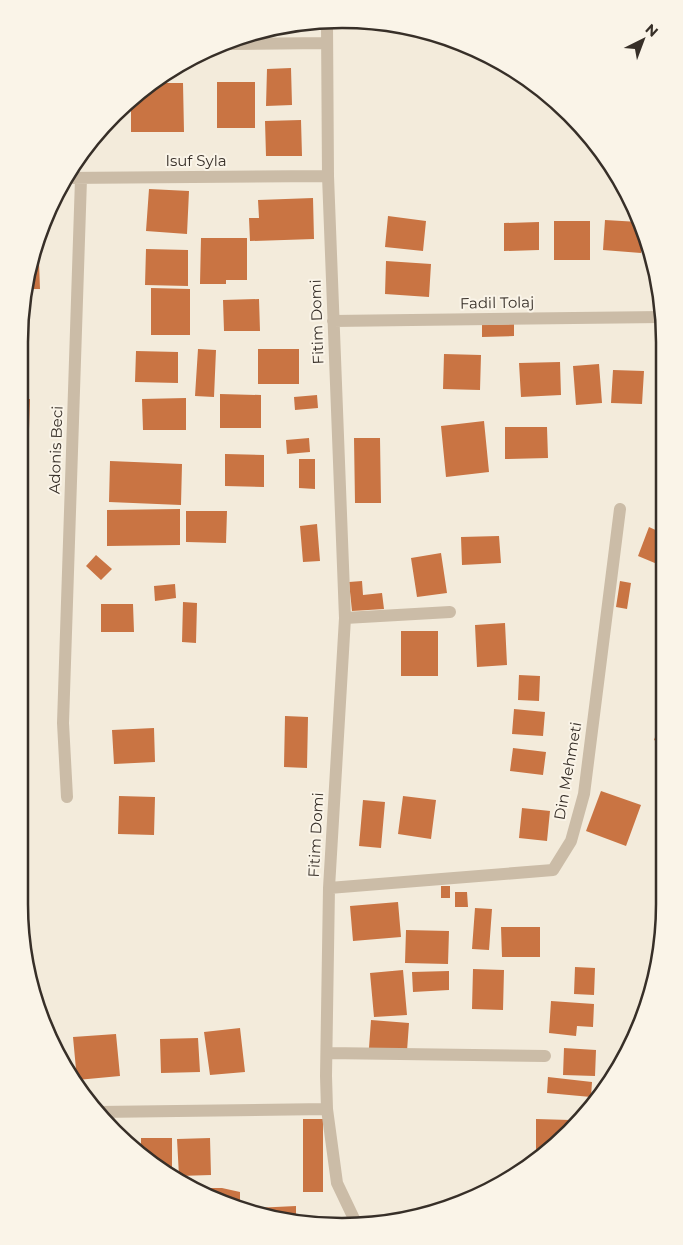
<svg xmlns="http://www.w3.org/2000/svg" width="683" height="1245" viewBox="0 0 683 1245" font-family="Montserrat,sans-serif">
<style>
.building{fill:#c97443}
.lines{fill:none;stroke-linecap:round;stroke-linejoin:round}
.minor{stroke:#cbbca7;stroke-width:12}
.labels{text-anchor:middle;stroke-width:4;stroke-linejoin:round;paint-order:stroke}
.street-label{font-size:15px;fill:#372f28;stroke:#faf4e8}
.rim{fill:none;stroke:#372f28;stroke-width:2.5}
</style>
<rect width="100%" height="100%" fill="#f3ebdb"/>
<path class="building" d="M383,21L398,27L367,23Z
M291,68L292,105L266,106L267,69Z
M217,82H255V128H217Z
M150,83H183L184,132H131V101L145,86Z
M301,120L302,156H266L265,121Z
M149,189L189,191L187,234L146,231Z
M313,198L314,239L250,241L249,218H259L258,200Z
M388,216L426,221L423,251L385,247Z
M605,220L639,222L642,228L641,253L603,250Z
M554,221H590V260H554Z
M539,222V250L504,251V223Z
M201,238H247V280H226V284H200Z
M146,249L188,250V286L145,285Z
M386,261L431,264L429,297L385,294Z
M29,262H39L40,289H25Z
M151,288L190,289V335H151Z
M24,295L25,329H19V321Z
M259,299L260,331H224L223,300Z
M514,324V336L482,337V325Z
M198,349L216,350L214,397L195,396Z
M258,349H299V384H258Z
M136,351L178,352V383L135,382Z
M444,354L481,355L480,390L443,389Z
M560,362L561,395L521,397L519,363Z
M599,364L602,403L576,405L573,366Z
M613,370L644,371L642,404L611,403Z
M220,394L261,395V428H220Z
M317,395L318,408L295,410L294,397Z
M186,398V430H143L142,399Z
M19,399H30L29,429H19Z
M484,421L489,472L446,477L441,426Z
M505,427H547L548,458L505,459Z
M309,438L310,452L287,454L286,440Z
M354,438H380L381,503H355Z
M19,448H28L27,479H19Z
M225,454L264,455V487L225,486Z
M299,459H315V489L299,488Z
M110,461L182,464L181,505L109,502Z
M19,502L29,503L25,537L19,536Z
M180,509V545L107,546V510Z
M186,511H227L226,543L186,542Z
M317,524L320,561L303,562L300,526Z
M649,527L662,533V566L638,556Z
M499,536L501,563L462,565L461,537Z
M441,553L447,593L417,597L411,558Z
M96,555L112,569L101,580L86,566Z
M362,581L363,595L382,593L384,609L352,611L349,582Z
M620,581L631,583L627,609L616,607Z
M175,584L176,598L155,601L154,586Z
M183,602L197,603L196,643L182,642Z
M101,604H133L134,632H101Z
M505,623L507,665L477,667L475,625Z
M401,631H438V676H401Z
M519,675L540,676L539,701L518,700Z
M514,709L545,712L543,736L512,734Z
M285,716L308,717L307,768L284,767Z
M663,716V744L654,740Z
M154,728L155,762L114,764L112,730Z
M513,748L546,752L543,775L510,771Z
M601,791L641,805L626,846L586,831Z
M119,796L155,797L154,835L118,834Z
M403,796L436,800L431,839L398,834Z
M363,800L385,802L381,848L359,846Z
M522,808L550,811L547,841L519,838Z
M441,886H450V898H441Z
M455,892H467L468,907H455Z
M398,902L401,937L353,941L350,906Z
M475,908L492,909L489,950L472,949Z
M501,927H540V957H502Z
M406,930L449,931L448,964L405,963Z
M575,967L595,968L594,995L574,994Z
M473,969L504,970L503,1010L472,1009Z
M403,970L407,1015L374,1017L370,973Z
M449,971V990L413,992L412,972Z
M551,1001L594,1004L593,1027L577,1026L576,1036L549,1033Z
M371,1020L409,1023L407,1051L369,1048Z
M240,1028L245,1072L210,1075L204,1032Z
M116,1034L120,1076L77,1080L73,1037Z
M198,1038L200,1072L161,1073L160,1039Z
M564,1048L596,1050L595,1076L563,1075Z
M548,1077L592,1082L591,1097L547,1093Z
M303,1119H323V1192H303Z
M536,1119L570,1120V1127L555,1146L541,1154H536Z
M141,1138H172V1176L162,1172L141,1152Z
M210,1138L211,1175L179,1176L177,1139Z
M207,1188H222L240,1192V1207L205,1191Z
M296,1206V1219L255,1214V1208Z"/>
<g class="lines">
<path class="minor" d="M327,25L328,176L345,618L329,888L326,1076L327,1109L337,1183L357,1225
M230,44L327,43
M64,178L328,176
M333,321L662,317
M345,618L450,612
M67,797L63,723L81,179
M329,888L553,870L571,841L584,794L620,509
M327,1053L545,1056
M98,1112L327,1109"/>
</g>
<g class="labels">
<g class="street-label">
<text x="196" y="166">Isuf Syla</text>
<text transform="translate(497 303) rotate(-1)" y="5">Fadil Tolaj</text>
<text transform="translate(317 322) rotate(-92)" y="5">Fitim Domi</text>
<text transform="translate(56 450) rotate(-88)" y="5">Adonis Beci</text>
<text transform="translate(568 771) rotate(-80)" y="5">Din Mehmeti</text>
<text transform="translate(316 835) rotate(-87)" y="5">Fitim Domi</text>
</g>
</g>
<path d="M0 0H683V1245H0ZM342 28H342A314 314 0 0 1 656 342V904A314 314 0 0 1 342 1218H342A314 314 0 0 1 28 904V342A314 314 0 0 1 342 28Z" fill="#faf4e8" fill-rule="evenodd"/>
<path class="rim" d="M342 28H342A314 314 0 0 1 656 342V904A314 314 0 0 1 342 1218H342A314 314 0 0 1 28 904V342A314 314 0 0 1 342 28Z"/>
<g transform="translate(643 40) rotate(42)" stroke="#faf4e8" stroke-width="4" paint-order="stroke">
<path d="M0-4L9 19L0 12L-9 19Z" fill="#372f28"/>
<text y="-8" font-size="14" font-weight="bold" text-anchor="middle" fill="#372f28">N</text>
</g>
</svg>
